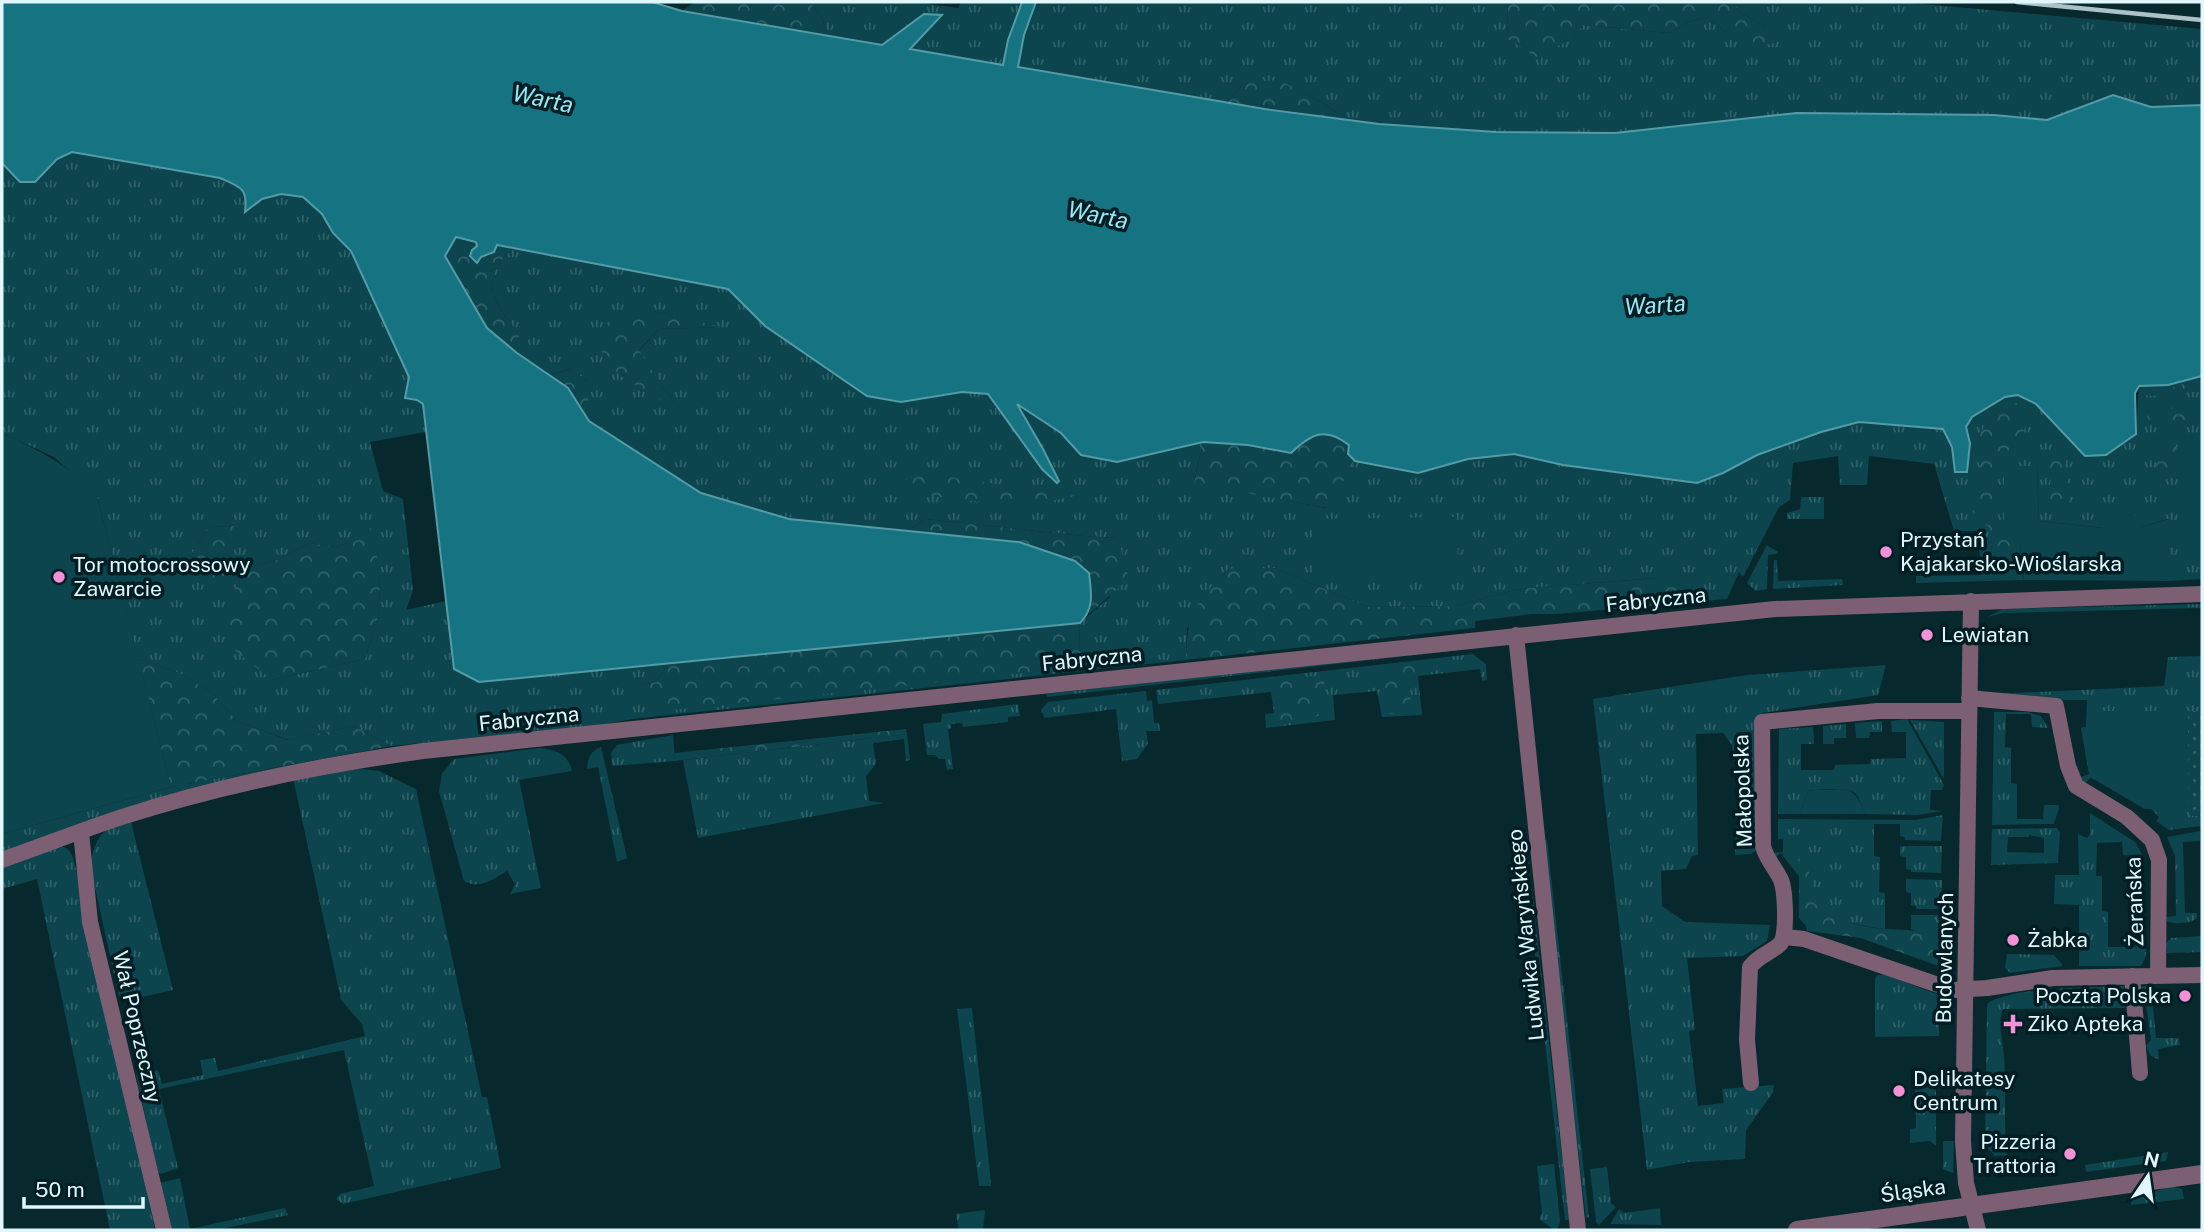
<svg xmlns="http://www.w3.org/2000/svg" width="2204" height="1232" viewBox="0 0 2204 1232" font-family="'Public Sans',sans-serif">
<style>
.grass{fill:url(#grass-tufts);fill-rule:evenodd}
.forest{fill:url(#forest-crowns)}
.park{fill:#0c454e}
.garden{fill:url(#garden-dots)}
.water{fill:#167482;stroke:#539ba6;stroke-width:2}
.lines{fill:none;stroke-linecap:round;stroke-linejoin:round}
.minor{stroke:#7c5f72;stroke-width:16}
.tertiary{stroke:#7c5f72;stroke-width:18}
.rail{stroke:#aac2c7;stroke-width:4.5}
.poi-dot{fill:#f391d6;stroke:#001e23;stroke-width:2.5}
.labels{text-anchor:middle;stroke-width:7;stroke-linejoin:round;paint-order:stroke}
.poi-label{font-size:21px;fill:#e1f7fb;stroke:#001e23;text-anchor:start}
.street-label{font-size:21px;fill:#e1f7fb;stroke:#001e23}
.water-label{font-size:23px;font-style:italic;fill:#99e9f7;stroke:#001e23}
</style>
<defs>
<pattern id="grass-tufts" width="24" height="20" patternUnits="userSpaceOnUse" patternTransform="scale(1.75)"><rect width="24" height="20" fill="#0c454e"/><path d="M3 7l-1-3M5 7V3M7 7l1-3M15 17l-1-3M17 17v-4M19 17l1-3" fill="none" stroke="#2f6168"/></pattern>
<pattern id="forest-crowns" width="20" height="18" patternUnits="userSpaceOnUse" patternTransform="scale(1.75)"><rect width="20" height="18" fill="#0c454e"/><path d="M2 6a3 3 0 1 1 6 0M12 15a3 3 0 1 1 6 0" fill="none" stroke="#2f6168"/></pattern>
<pattern id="garden-dots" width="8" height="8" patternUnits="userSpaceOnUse" patternTransform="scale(1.75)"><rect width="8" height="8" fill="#0c454e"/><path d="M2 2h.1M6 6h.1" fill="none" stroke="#2f6168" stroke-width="1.8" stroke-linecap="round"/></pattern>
</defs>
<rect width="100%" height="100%" fill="#07282d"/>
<path class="grass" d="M810,2H913L958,8L961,2H1022L1008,40L1003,65L910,49L941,16L924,14L882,45L826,35L823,20Z
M1037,2H1507L1508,39L1572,38L1583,25L1669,33L1688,22L1707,17L1729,35L1767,27L1740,12L1731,2H1900L2202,29V105L2151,107L2113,95L2047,120L1994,115L1615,133L1496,132L1379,124L1349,120L1309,95L1245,82L1227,102L1018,67L1024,35Z
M72,152L221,178C241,188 246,187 245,211L262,199L281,194L303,197L322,214L333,233L351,251L409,377L406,398L417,400L423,404L426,432L370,442L383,491L403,499L413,590L406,610L446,601L454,668L479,682L669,663L656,682L624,689L1081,667L1079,642L1080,623L1110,597L1118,538L1084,536L926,519L907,531L789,519L701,493L589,421L587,381L570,369L549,375L517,353L519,334C493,301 477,282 513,248L728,289L765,326L867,396L901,402L962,392L988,394L1052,481L1043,449L1015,403L1061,433L1082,455L1117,462L1203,442L1194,482L1326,508L1355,461L1418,473L1468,459L1513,454L1563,465L1697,483L1721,474L1757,455L1821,432L1859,422L1943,429L1952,447L1955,472H1966L1970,443L1966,427L1972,417L2006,397L2018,395L2036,404L2085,456L2106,455L2136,434L2139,386L2168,385L2202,376V579L2169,581L2168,519L2141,527L2104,528L2039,521L2037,466H2004L2020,544L2024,580L1916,583V576L1981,575L1978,531H1954L1934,464L1869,456L1867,485H1840L1838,456L1793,463L1790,500L1779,507L1743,577L1739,572L1727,599L1656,578L1519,589L1455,606L1368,607L1274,568L1187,628L1186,660L632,719L601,725L391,746L354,726L289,740L237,721L211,692L177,672L138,659L97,496L54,457L2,433V163L20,182H35L57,159ZM653,311L720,327L659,329L639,351L663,388L687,415L595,342ZM234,526L202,579L192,554L208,527ZM359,539L380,571L379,613L365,659L272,680L240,569L275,561L309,543L336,547Z
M1801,497H1824V519H1787V513L1800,509Z
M1767,545L1778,552L1777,554L1768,555L1767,589L1756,591L1747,583Z
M1774,560H1777L1778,581L1842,579L1843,585L1773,589Z
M2202,604V608L2003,613L1987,617L2003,609Z
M1476,645L1477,648L1047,697L1046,694Z
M1473,654L1486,664L1487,680L1482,681L1480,669L1418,676L1422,715L1382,717L1377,691L1333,695L1335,720L1266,728L1265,714L1274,713L1271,692L1158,704L1156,690Z
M2202,656V711L2188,712L2189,815L2202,816V826L2169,830L2156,821L2159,817L2149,807L2145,809L2091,777L2084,785L2079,778L2089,774L2081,728L2086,727L2087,700H2061L1993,694L2164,686L2168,657Z
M1886,665L1878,695L1762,713L1763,846L1751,854L1735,855L1736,826L1744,825V816L1732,745L1723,733L1696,734L1698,855L1692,856L1686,869L1661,871L1662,906L1685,922L1770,925L1767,941L1743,956L1687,958L1695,1030L1689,1031L1698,1106L1724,1103L1722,1089L1774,1085L1772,1094L1746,1130L1745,1159L1689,1162L1647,1170L1593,699L1747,675Z
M1146,691L1147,701L1152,700L1154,723H1159L1160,731H1146L1148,743L1137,759L1122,761L1116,709L1044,718L1043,713H1041V710L1048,702Z
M1018,704L1020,716L1008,717V722L963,727L962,723L951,724V728L948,729L953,769L947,770L945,759H939L935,755H927L923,724L941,722L942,714Z
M1994,712H2027L2041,716L2048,728L2032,727L2031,714H2006L2005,747L2011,748V783L2017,784V819H2043L2044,805H2058L2059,808L2054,824L1992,825Z
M1907,719L1944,785L1942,790H1931L1930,810L1942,811L1917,815L1865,814C1862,808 1860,798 1855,793C1848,788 1817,789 1808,791L1800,814H1778L1779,729L1813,727L1814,744H1801V770H1834L1835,765L1870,764L1871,759L1906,758V732H1892L1891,721Z
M1910,720L1944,722V779Z
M1882,721V732H1870L1869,738H1856L1855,723Z
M1846,724V738H1834V744H1823V726Z
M907,734L910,760L906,761L904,739L873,743L876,764L866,776L869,801L884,803L698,838L683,760Z
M673,735L675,761L612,766L611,753L617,745Z
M601,747L627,858L617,862L598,767L587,769C588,758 590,751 601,747Z
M540,748C557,750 568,754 572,771L519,780L541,888L510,894L515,884L507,871C493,879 480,890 464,881L439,791L442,774L454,759Z
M306,762L176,794L2,853V834L171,787Z
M361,769L379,771L416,789L482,1097H487L501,1168L343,1204L336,1199L340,1194L374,1186L344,1050L159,1089L178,1168L161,1174L157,1172L136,1074L158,1070L162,1084L203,1075L200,1060L215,1058L218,1071L365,1036L362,1024L341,1000L293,778Z
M2090,813L2135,842L2143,856L2123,855L2122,842L2097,843L2096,876H2102V911L2108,912V947H2135V933L2146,934V956L2141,966H2079V905L2054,904L2055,875H2079L2078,834L2087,838L2090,834Z
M1943,815L1941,841L1905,840V837L1900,836V824H1874V856L1880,857L1879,892L1885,893V929C1863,926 1818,920 1808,897C1804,886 1803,870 1801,858L1790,865L1781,853L1773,859L1770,853L1783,852V839H1778V819L1916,820Z
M130,818L173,990L125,1001L119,997L90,865C98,832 100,832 130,818Z
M2057,828L2060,833L2058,863L1991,865L1992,829ZM2029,835L2044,838V853L2007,852L2008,837H2029Z
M2200,831V841L2183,842L2185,913H2197V918C2190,924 2172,925 2165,920V917L2176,916L2175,856L2167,837Z
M1526,837L1569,1220H1565L1522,838Z
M1542,840H1547L1589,1217L1586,1218Z
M56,845C67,847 71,850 74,861L155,1230H110L37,879L2,889V864Z
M1900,846H1942L1941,873L1911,872V870L1906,869V857L1900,856Z
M1906,879L1942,880L1941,909H1916V906L1911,905V893L1906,892Z
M1911,915H1941V967L1925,935L1911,929Z
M2202,936V952L2167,953L2166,943L2171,938Z
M2007,954L2054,955L2062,964V966L2010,973L2005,968Z
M1877,975H1886L1939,995V1036L1875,1037V979Z
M2124,986L2125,1008L2003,1009C1997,1025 2003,1040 2004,1057C2007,1090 2003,1122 2007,1155L1995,1156L1985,1145L1987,1004C2010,986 2092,988 2124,986Z
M2147,986L2151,987L2156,1038H2179L2180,1045L2158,1049L2159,1060L2150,1055L2146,1046L2151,1040L2146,1004L2141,1003L2140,987Z
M972,1008L990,1173L991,1186H979L957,1009Z
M1915,1076H1936V1146L1930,1141L1910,1143V1129L1916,1128Z
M1943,1141H1954L1953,1173L1943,1169Z
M2168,1152L2166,1161L2086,1172L2085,1165Z
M1554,1164L1560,1222L1557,1229L1554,1230L1539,1219L1542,1214L1537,1166Z
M1607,1167L1611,1203L1616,1207L1599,1225L1596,1222L1590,1169Z
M180,1178L190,1229L285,1208L288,1215L217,1230H171L160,1183Z
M2171,1186L2182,1189L2184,1199L2131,1205V1202L2136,1198Z
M1660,1208L1661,1225L1610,1224L1619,1209L1624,1213Z
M985,1210L983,1230H959L956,1214Z"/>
<path class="forest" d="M695,2H810L823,20L826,35L682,11Z
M1507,2H1731L1740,12L1767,27L1776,43L1752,46L1729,35L1707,17L1688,22L1669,33L1583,25L1572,38L1538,58L1508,39Z
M1279,80L1309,95L1349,120L1227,102L1245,82Z
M456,237L476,242L481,257L489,256L496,244L513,248C477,282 493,301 519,334L517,353L487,328L445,256Z
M653,311L723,327L659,329L639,350L663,388L689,417L619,375L595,343L614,312Z
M571,369L588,382L589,421L568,388L549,375Z
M2195,380H2202V391L2152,396L2145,395L2143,389L2163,391Z
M2011,403H2022L2031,411L2026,420L2025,428L2021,435L2014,438L2004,461L1998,462V521L2012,541L2010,556L2004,565L1994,560C1992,537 1993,527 1973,512L1974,501L1981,482L1980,466L1975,450L1982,430L1994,410Z
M2202,406V422L2177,419L2159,430L2150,423L2147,416L2152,410Z
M1324,433L1339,437L1349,446L1348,454L1355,461L1327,508L1194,483L1203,442L1249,445L1291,453L1307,438Z
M2167,436H2172C2179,447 2174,464 2170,475L2164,477C2151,468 2156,452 2161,440Z
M2054,446C2061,458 2074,477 2070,491C2069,499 2067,505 2066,514L2059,517C2034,503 2051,495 2051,476C2052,469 2046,462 2046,454Z
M923,473L1076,496L1023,506L951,499L886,488Z
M926,519L1084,536L1118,538L1129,579L1089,614L1091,593L907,531Z
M357,524H370L380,571L379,613L365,659L272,680L234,650L228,618L240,569L275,561L309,543L336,547L359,539Z
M235,526L224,576L202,580L192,554L208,527Z
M1274,568L1368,607L1455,606L1519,589L1657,578L1727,599L1557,614H1532L1475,621V628L1186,660C1188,609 1194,605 1228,569Z
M1080,623L1079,642L1082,667L672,710L622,689L656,682L669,663Z
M138,659L177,672L211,692L237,721L288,740L354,726L391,746L171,787Z
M1422,664L1413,679L1410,692L1411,708L1402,715L1385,713L1381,667Z
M1310,676L1326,677L1319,702V716L1277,723L1270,720L1276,714L1274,693L1261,684Z
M906,729L907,734L683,760L675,761L674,753Z
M1801,857L1813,880L1809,899C1832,919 1856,927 1886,929C1901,930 1912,929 1925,934L1941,967L1861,938L1807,931L1806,926L1799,918V876L1790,865Z"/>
<path class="park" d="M2,433C40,451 68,464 97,496L171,787L2,834Z
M2202,435V523L2184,524L2179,437Z
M2004,466H2037L2039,521L2103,528L2099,507L2130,504L2141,527L2169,519V581L2024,580L2020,544L2004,529Z
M1457,517L1458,577L1312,579V519Z
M2202,529V554L2184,555L2183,530Z
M1717,682L1719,706L1698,708L1695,684Z
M2087,711H2188L2190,809H2145L2090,777L2081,728L2086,727Z
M1815,790C1846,791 1853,782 1865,814H1800L1808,791Z"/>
<path class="garden" d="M2188,711H2202V816L2189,815Z"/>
<path class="water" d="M2,2H652L682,11L882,45L924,14L942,15L910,49L1003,65L1008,40L1022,2H1036L1024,35L1018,67L1265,109L1379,124L1496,132L1615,133L1797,113L1994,115L2047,120L2113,95L2151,107L2202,105V376L2168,385L2139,386L2135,393L2136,434L2106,455L2085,456L2036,404L2018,395L2005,397L1972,417L1966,427L1970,443L1967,472H1955L1952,447L1943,429L1859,422L1821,432L1757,455L1723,473L1697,483L1563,465L1514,454L1468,459L1418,473L1355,461L1348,454L1349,445C1325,426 1311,434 1291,453L1248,445L1203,442L1117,462L1081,455L1061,433L1017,404L1043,449L1059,481L1057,483L1042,469L988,394L962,392L901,402L867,396L765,326L728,289L497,245L494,252L481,257L477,263L470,256L472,250L477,246L476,242L456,237L445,256L487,328L517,353L568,388L589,421L701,493L789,519L1019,542L1075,561L1089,573C1091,592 1095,608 1080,623L479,682L454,669L423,404L417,400L405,398L409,377L351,251L333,233L322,214L303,197L281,194L262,199L245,212C248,188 241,187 220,178L72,152L57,159L35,182H20L2,163Z"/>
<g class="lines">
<path class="minor" d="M1971,601L1963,1141L1966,1183L1978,1230
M1516,635L1578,1230
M1969,698L2056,706L2068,766L2076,786L2127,817L2152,840L2159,860L2158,975
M81,832L90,922L164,1230
M2,860C42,846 82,830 122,817C221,785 321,765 423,751L1775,609L2202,594
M1785,937L1804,939L1953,990L1987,988L2053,978L2202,975
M2132,976L2140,1073
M1751,1083L1747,1040L1750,967C1759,955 1771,953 1780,944C1788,936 1785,890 1781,880C1775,867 1766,859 1763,846L1762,722L1878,711H1969"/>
<path class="tertiary" d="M1797,1230L2202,1174"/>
<path class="rail" d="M2017,2L2202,20"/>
</g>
<g class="poi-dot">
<circle cx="1886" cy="552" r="7"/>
<circle cx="59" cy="577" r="7"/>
<circle cx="1927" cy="635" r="7"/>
<circle cx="2013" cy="940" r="7"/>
<circle cx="2185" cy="996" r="7"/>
<path d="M2009.5 1013.5h7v7h7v7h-7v7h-7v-7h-7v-7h7z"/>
<circle cx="1899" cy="1091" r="7"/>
<circle cx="2070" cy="1154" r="7"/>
</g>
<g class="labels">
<g class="poi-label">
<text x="1900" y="547">Przystań<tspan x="1900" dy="24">Kajakarsko-Wioślarska</tspan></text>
<text x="73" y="572">Tor motocrossowy<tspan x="73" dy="24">Zawarcie</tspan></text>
<text x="1941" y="642">Lewiatan</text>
<text x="2027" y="947">Żabka</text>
<text x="2171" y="1003" text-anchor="end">Poczta Polska</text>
<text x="2027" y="1031">Ziko Apteka</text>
<text x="1913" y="1086">Delikatesy<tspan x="1913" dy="24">Centrum</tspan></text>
<text x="2056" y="1149" text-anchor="end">Pizzeria<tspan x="2056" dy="24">Trattoria</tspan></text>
</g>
<g class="street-label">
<text transform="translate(1656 600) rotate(-6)" y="7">Fabryczna</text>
<text transform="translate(1092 659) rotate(-6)" y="7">Fabryczna</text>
<text transform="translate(529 719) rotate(-6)" y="7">Fabryczna</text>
<text transform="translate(1743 791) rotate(-92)" y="7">Małopolska</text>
<text transform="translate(2135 902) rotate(-92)" y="7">Żerańska</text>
<text transform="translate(1526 935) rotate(-96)" y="7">Ludwika Waryńskiego</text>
<text transform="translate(1945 958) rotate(-89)" y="7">Budowlanych</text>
<text transform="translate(137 1027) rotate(77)" y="7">Wał Poprzeczny</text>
<text transform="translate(1913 1191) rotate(-8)" y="7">Śląska</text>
</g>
<g class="water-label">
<text transform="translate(543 99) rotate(12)" y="8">Warta</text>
<text transform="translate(1098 215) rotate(12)" y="8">Warta</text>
<text transform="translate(1655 305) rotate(-4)" y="8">Warta</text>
</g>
</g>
<rect width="2204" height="1232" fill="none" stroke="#e1f7fb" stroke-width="7"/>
<g transform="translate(2148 1176) rotate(13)" stroke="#001e23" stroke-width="5" paint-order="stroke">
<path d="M0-5L12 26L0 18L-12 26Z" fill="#e1f7fb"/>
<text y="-10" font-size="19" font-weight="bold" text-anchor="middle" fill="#e1f7fb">N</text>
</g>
<path d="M24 1197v10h119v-10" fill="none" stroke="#e1f7fb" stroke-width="3.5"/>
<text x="35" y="1197" font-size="21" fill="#e1f7fb" stroke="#001e23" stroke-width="5" paint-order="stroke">50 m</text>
</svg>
